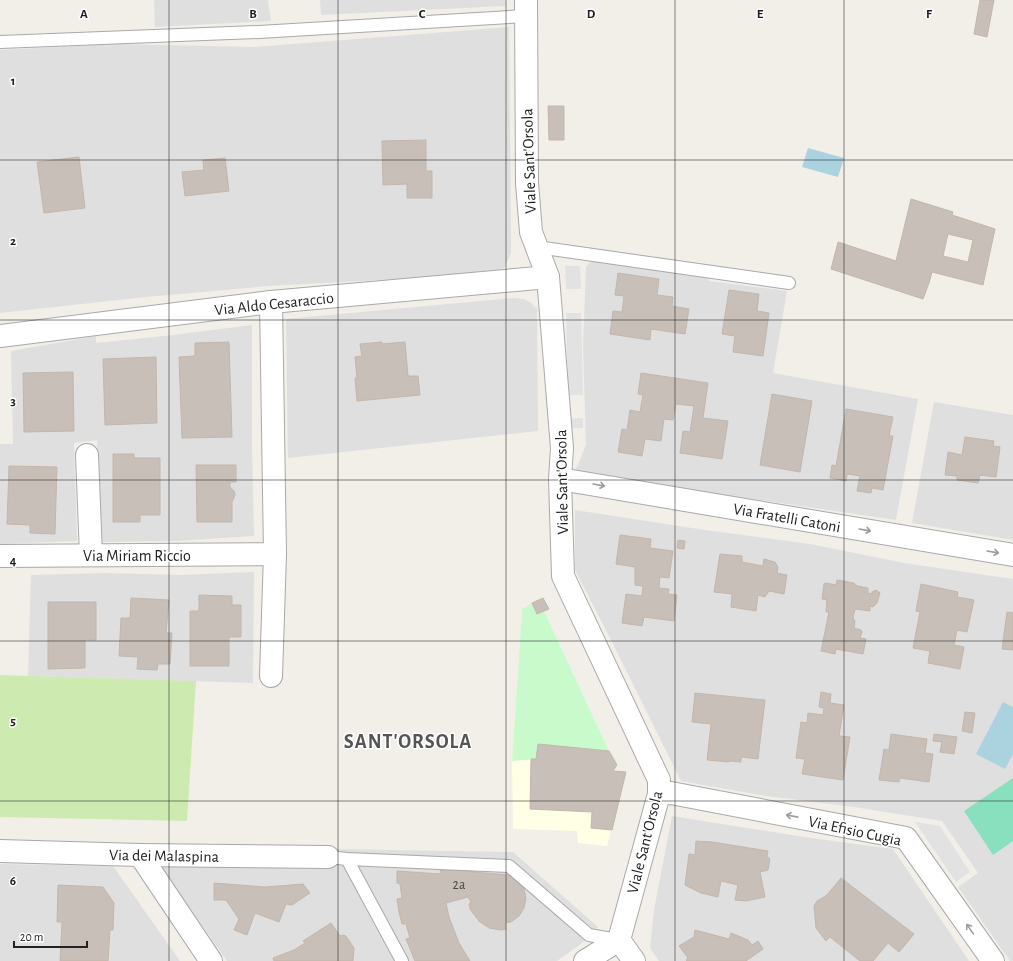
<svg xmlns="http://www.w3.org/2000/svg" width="1013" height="961" viewBox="0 0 1013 961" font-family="'Alegreya Sans',sans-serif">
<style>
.residential{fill:#e0dfdf}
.education{fill:#ffffe5}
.grass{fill:#cdebb0}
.park{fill:#c8facc}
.pitch{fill:#88e0be}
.parking{fill:#e2e2e2}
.water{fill:#aad3df}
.building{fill:#c7bfb8;stroke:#c4b6ab;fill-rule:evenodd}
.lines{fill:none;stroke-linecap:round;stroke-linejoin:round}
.service-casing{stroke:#a9a9a9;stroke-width:14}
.minor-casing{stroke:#a9a9a9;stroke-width:24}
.tertiary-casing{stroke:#a9a9a9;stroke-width:24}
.service{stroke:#fff;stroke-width:12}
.minor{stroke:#fff;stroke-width:22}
.tertiary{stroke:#fff;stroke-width:22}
.oneway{stroke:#9c9c9c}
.grid{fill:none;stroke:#222;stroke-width:1;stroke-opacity:0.55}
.labels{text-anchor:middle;stroke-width:3;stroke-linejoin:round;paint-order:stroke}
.number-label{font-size:14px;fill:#4b4948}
.street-label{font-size:16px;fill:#222;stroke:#fff}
.district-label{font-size:20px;font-weight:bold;letter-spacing:1px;fill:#555;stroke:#fff}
.grid-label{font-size:13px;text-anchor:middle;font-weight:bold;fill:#222;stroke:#fff;stroke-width:3;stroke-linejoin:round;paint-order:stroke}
</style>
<rect width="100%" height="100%" fill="#f2efe9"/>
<path class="residential" d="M154,0H268L271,21L155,27Z
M320,0H505V6L321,15Z
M509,27L511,253L504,268L491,274L269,286L146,297L0,313V50L119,44L255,47Z
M596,261L704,276L709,280V281L787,291L773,373L918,399L896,520L582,474L576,469L586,445L583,347L586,267L589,263Z
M514,298L524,299L531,303L537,309L538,431L288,458L286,319Z
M252,325V448L254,536L177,541L100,542L97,440L74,443L77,541L0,544V444H13L11,351L96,336V343L173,335Z
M934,402L1013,415V540L912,523Z
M575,510L705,530L810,544L904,563L1013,579V961H1010L958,887L978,873L942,821L854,807L766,796L681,781L613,644L575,570Z
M254,572L253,683L28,676L31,575L107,573L181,575Z
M672,816L804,837L893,849L969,961H659L650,948L654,910Z
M333,849L513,852L598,927L582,943L557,961H227L159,864L330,869L328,857Z
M0,864L113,866L180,961H0Z"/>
<path class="education" d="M532,603L537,614L544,611L609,751L617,765L613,771L626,772L607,846L578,843L577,831L513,829L512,761L522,609Z"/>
<path class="grass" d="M0,675L196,681L187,821L0,817Z"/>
<path class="park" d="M532,603L537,614L544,611L609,751L536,759L512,761L522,609Z"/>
<path class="pitch" d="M1013,778V841L993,855L964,811Z"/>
<path class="parking" d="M565,266H580L581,289H566Z
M566,313H581L583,395H568Z
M583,418V428H568V419Z
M915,822L940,826L970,872L956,882Z"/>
<path class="water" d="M808,148L844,158L838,177L802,167Z
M1003,702L1013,707V754L1005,769L976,754Z"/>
<path class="building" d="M980,0H994L987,37L974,34Z
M548,106H564V140H549Z
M426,140V171H432V198H407V184L383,185L382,141Z
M79,157L85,208L44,213L37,162Z
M225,158L229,191L185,196L182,172L204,170L203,160Z
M911,199L953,212L952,215L995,229L983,285L932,272L929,283L923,299L831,269L838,242L896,261ZM948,234L973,240L968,262L943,256Z
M618,273L659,279L657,295L673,297L672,306L689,309L685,334L651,329L650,340L610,334L613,311L622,312L624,296L615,295Z
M729,290L759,294L757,311L769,313L763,356L733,352L735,336L722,334Z
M229,342L232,437L182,438L179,357L195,356V343Z
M382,342V344L405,342L408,376H418L420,395L357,401L355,378H357L355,357L362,356L360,344Z
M156,357L157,423L105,425L103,359Z
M73,372L74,431L24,432L23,373Z
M641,373L708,383L703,418L728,421L722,459L680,453L683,431L690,432L694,406L676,404L673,420L664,419L661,441L645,439L642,456L618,452L622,429L627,430L630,410L640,412L643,395L638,394Z
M772,394L812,401L800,472L760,465Z
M846,409L893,417L889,436H893L883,490L872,488L871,493L857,491L860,476L847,474L846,481L830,478L832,465L836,466Z
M965,437L994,441L993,446L1000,447L996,477L980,475L978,483L957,480V476L945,475L948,452L962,455Z
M113,454H134V458H160V515H140V522H113Z
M196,465H236V482H230V487L234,491L235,495L232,502V522H197Z
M9,466L57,467L55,534L30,533V525L7,524Z
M620,535L651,539L650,548L673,551L669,578L660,577L659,588L669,589L668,594L677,595L674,621L644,617L642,626L622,623L626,594L642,596L643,586L635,585V567L616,564Z
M678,540L685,541L684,549L677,548Z
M720,554L742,556V562L763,566L764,559L775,562L778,567L777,573L787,575L784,594L769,591L765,597L758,595L756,611L731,607L732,594L714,592Z
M837,580L854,583L857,586L868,588V593L872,594V592L876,590L880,593L877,603L873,607L870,606V611L855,609L853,618L855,621L854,628L861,630L862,632L860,638L866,639L863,654L836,649L835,654L821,651L829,612H826L827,600L822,599L824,584L826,583L836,585Z
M921,584L958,592L957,597L974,600L967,632L957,630L954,645L964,647L960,669L928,663L930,651L913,648L920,612L916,611Z
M199,595L232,596V605H241V637H229V666H190V611H199Z
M131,598L169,600L166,633H172L170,664H158L157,670L137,669L138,657L119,656L121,618H130Z
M543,598L549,609L537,614L532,603Z
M48,602H96V640H85V668L48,669Z
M1007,612L1013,613V650L1002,649Z
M821,692L831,694L830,703L844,705L839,736L850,737L843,780L802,774L805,759L796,758L801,722L807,723L808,713L823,715L824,708L819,707Z
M695,693L765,700L758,759L741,757V762L729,761V762L707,760L711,724L692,722Z
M965,712L975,713L972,733L962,731Z
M891,734L927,739L925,753L933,754L929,782L900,778L899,782L879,780L884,749L889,750Z
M934,734L957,737L954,754L940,752L942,742L933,741Z
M538,744L609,751L617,765L613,771L626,772L612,830L591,828L592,812L530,809L531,759H536Z
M696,841L712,842L768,851L767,856L770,859L768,870L760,872L765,897L746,901L735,900L738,885L721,881L718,897L701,893L685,885L689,854L695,855Z
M441,867L473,869V872L509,875L518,881L524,889L526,898L524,908L519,916L511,922L505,923L506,929L501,930L489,928L479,921L470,909L469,904L471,902L468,897L446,903L449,917L459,943L470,961H415L406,939L410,938L406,924H402L399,912L397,899L402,898L400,884L397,883V871L440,874Z
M841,878L914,934L899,952L888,943L873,961H860L830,937L826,941L816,928L814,906L817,901L827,895Z
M214,883L265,887L303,884L310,893L292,905L286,904L279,922L255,913L247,935L234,930L239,919L226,900H214Z
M58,885L103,887L114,903L113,930H110L108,961H60L62,922H57Z
M331,923L340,936L343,935L346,936L354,948L353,961H274L273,958L294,950L305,943L303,941Z
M695,930L729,939L731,933L748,940L752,945L758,941L763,949L746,961H687L686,960L688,958L679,946L694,937Z"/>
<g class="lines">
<defs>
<path id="service" d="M0,42L259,32L525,16
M537,247L789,283
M328,857L347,859L509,866L589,935L618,940
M347,859L402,961"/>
<path id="minor" d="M548,277L562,448L560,479L563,576L659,780V794L619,940
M87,455L91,555
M560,479L1013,555
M0,556L275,554L271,302
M271,676L275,554
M659,794L671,793L906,838L993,961
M0,851L140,855L328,857
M140,855L211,961
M619,940L634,961
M585,961L619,940"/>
<path id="tertiary" d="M0,336L271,302L548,277L531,232L527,183L526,0"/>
</defs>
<use href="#service" class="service-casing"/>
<use href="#minor" class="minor-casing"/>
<use href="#tertiary" class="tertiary-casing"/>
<use href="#service" class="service"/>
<use href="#minor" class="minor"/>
<use href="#tertiary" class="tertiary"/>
</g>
<defs><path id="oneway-shaft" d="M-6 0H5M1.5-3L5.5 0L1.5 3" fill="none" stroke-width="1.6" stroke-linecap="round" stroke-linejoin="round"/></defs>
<g class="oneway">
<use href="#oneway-shaft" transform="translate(599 485) rotate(10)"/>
<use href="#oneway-shaft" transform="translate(865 530) rotate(10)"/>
<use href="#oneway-shaft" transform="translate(993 552) rotate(10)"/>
<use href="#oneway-shaft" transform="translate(792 816) rotate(-169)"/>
<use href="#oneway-shaft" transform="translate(970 929) rotate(-125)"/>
</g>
<path class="grid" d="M169,0V961M338,0V961M506,0V961M675,0V961M844,0V961M0,160H1013M0,320H1013M0,480H1013M0,641H1013M0,801H1013"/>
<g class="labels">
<g class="number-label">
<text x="459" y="889">2a</text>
</g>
<g class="street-label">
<text transform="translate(528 161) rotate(-92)" y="6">Viale Sant'Orsola</text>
<text transform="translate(274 303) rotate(-6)" y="6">Via Aldo Cesaraccio</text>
<text transform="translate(561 482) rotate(-91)" y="6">Viale Sant'Orsola</text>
<text transform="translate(787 517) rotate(10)" y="6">Via Fratelli Catoni</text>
<text x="137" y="561">Via Miriam Riccio</text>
<text transform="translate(855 830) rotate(12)" y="6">Via Efisio Cugia</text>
<text transform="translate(644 842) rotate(-76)" y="6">Viale Sant'Orsola</text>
<text transform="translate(164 855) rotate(1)" y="6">Via dei Malaspina</text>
</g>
<g class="district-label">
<text x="408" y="748">SANT'ORSOLA</text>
</g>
</g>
<g class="grid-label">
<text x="84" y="18">A</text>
<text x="253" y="18">B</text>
<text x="422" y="18">C</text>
<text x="591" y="18">D</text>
<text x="760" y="18">E</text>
<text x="929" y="18">F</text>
<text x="13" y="85">1</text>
<text x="13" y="245">2</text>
<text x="13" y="405">3</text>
<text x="13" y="565">4</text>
<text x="13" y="725">5</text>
<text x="13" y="885">6</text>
</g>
<path d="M14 941v6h73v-6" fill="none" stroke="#222222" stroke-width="2"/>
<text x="20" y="941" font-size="12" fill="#222222" stroke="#ffffff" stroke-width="3" paint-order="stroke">20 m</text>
</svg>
